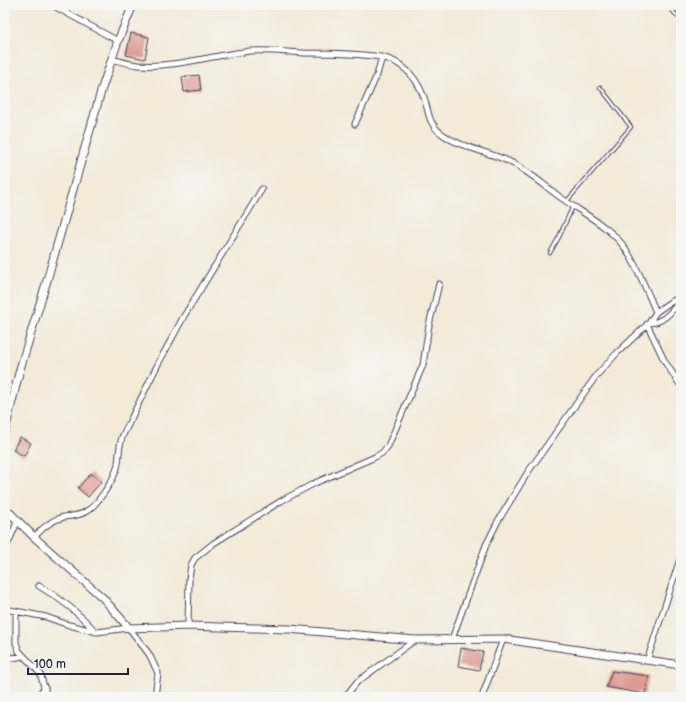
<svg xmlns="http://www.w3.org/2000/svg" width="686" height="702" viewBox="0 0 686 702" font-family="'Balsamiq Sans',sans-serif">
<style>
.building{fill:#dc9990}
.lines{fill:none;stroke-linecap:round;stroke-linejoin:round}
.lane-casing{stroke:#414053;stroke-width:4.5}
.street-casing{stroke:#414053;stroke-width:7}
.secondary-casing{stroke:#414053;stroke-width:9}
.lane{stroke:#fff;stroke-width:2.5}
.street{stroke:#fff;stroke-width:5}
.secondary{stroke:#fff;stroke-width:7}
</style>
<rect width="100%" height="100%" fill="#f6f6f2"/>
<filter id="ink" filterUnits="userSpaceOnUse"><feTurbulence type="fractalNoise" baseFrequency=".025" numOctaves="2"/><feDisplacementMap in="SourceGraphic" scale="8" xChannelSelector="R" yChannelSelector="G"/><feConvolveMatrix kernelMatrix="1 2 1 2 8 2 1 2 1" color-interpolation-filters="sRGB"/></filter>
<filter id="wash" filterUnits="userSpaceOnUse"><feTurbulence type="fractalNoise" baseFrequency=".012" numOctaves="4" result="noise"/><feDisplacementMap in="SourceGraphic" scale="16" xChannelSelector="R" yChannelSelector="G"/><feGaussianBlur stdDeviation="0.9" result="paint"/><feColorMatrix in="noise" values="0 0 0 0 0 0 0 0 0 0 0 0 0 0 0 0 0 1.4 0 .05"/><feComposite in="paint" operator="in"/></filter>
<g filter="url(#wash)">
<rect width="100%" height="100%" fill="#f3ead8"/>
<g id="blocks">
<path class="building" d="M131,33L149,37L145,59L126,55Z
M199,75L201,90L184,92L182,77Z
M20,437L31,443L24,456L13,450Z
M91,473L101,482L88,497L78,488Z
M461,648L483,652L479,670L458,666Z
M612,671L649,676L645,694L606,687Z"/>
</g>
</g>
<g filter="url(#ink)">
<use href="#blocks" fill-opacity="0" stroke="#414053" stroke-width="1"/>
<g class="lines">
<defs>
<path id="lane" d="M667,5L681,20
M566,202L631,127L600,87
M550,253L559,237L573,206"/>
<path id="street" d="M52,5L118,41
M111,59C120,61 129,64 138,65C175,68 213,55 250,51C268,50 286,52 304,53C329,53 355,53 380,57C400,60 416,76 423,95C429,109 427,123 441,133C460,148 487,151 508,161C528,170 543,185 560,197C583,214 612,227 627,251C639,270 647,292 656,312
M355,124L377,75L382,57
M649,323C664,323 674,310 681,298
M647,324L665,362L681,386
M34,537C43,528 51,520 64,517C71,516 79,516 85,512C97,506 113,481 117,468C120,457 118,446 123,435L158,364L184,316L262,189
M5,548L9,541L18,520
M39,586C60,598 80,614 96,632
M5,609L46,617L69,625L97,632L129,628L149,654L158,673L155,697
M16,611V643L19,651L40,673L47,697
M188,626L189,579L191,565L195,558L214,543L281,501L315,483L375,457L382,453L388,446L423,365L429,325L439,284
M452,639L486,545L498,521L528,472L596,376L617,353L649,323L656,312L669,303L681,297
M5,656L13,658L22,656
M647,661L681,556
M36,697L45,688
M345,697L357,682L415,640
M482,697L503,639"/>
<path id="secondary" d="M5,430L20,369L48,277L102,88L118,41L133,5
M5,508L34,537L103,598L129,628L188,626L289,629L415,640L503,639L681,665"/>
</defs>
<use href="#lane" class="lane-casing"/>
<use href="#street" class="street-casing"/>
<use href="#secondary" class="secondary-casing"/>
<use href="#lane" class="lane"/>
<use href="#street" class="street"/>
<use href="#secondary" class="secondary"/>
</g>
</g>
<rect width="686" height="702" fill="none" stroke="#f6f6f2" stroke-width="20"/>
<path d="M28 668v6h100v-6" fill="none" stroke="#22223b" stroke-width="2"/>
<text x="34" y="668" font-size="12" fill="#22223b" stroke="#f6f6f2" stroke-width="3" paint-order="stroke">100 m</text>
</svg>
